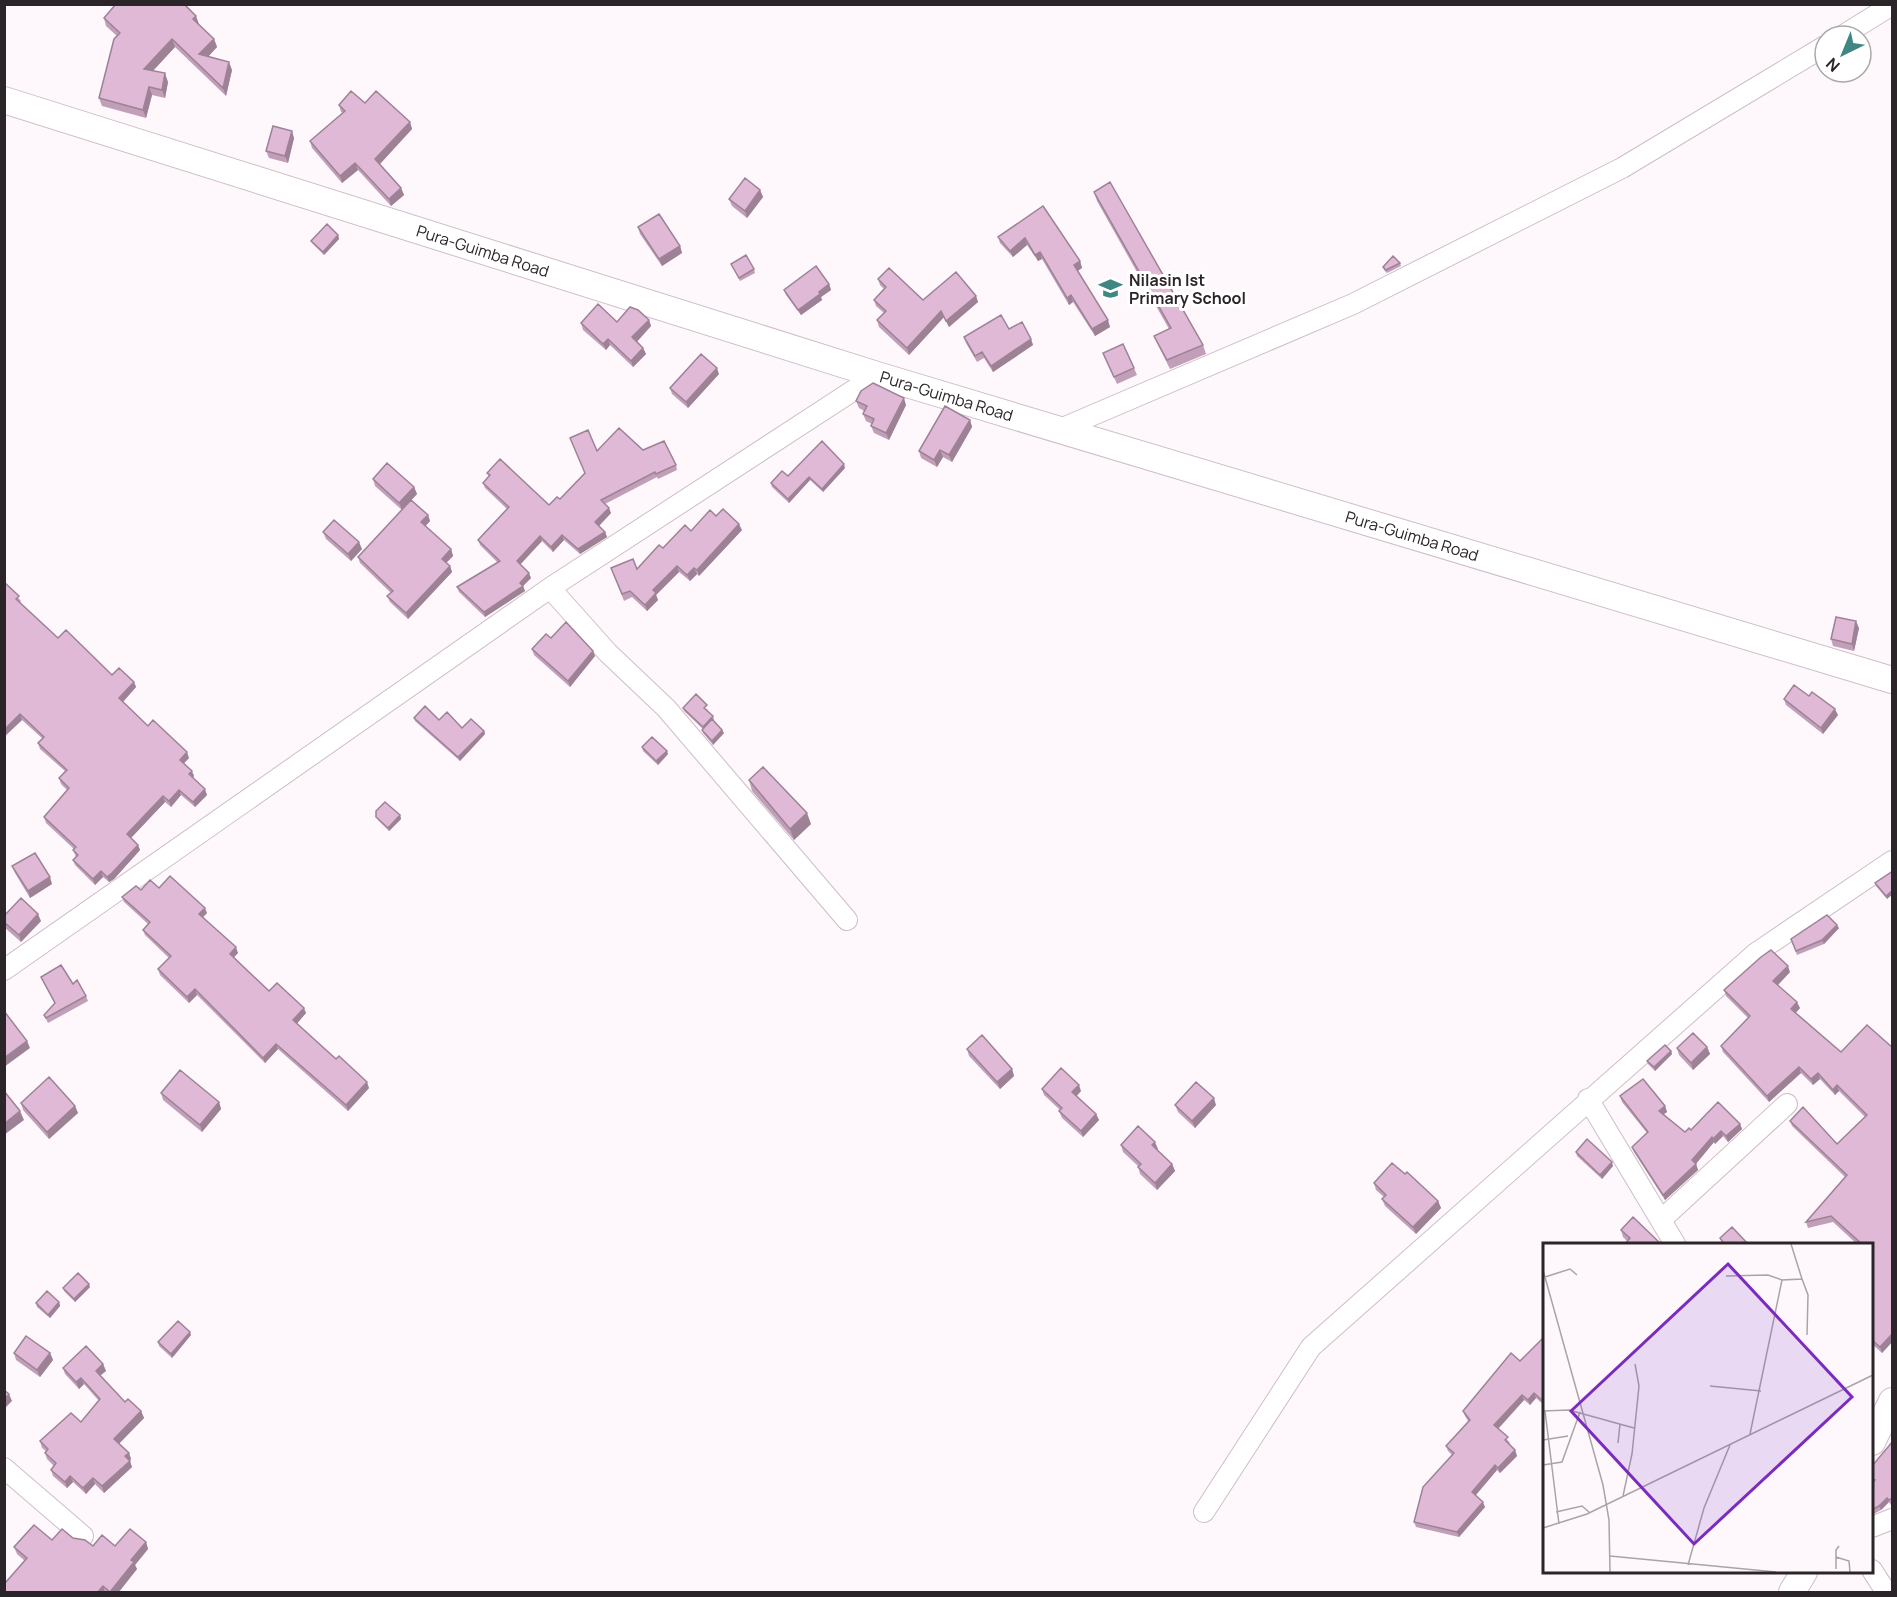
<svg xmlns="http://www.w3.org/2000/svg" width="1897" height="1597" viewBox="0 0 1897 1597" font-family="Manrope,sans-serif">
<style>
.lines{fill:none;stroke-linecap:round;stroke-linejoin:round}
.minor-casing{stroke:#cdbec9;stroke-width:22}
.major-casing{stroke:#cdbec9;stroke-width:28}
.minor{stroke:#fff;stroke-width:20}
.major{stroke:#fff;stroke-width:26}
.wall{fill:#c19fb8}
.shaded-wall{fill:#9d8296}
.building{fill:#e0b9d6;stroke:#9d8296;stroke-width:1.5}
.labels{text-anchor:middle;stroke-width:6;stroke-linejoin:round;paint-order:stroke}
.street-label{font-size:16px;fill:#2b2529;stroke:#fff}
.poi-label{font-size:16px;font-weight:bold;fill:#2b2529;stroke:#fff;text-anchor:start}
.inset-road{fill:none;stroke:#aaa3a8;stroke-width:1.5}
.view{fill:#7b2cbf;fill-opacity:0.15;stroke:#7b2cbf;stroke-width:3}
.inset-edge{fill:none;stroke:#2b2529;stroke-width:3}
</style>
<rect width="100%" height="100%" fill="#fef7fc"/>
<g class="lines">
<defs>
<path id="minor" d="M1842,36L1892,5
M1058,430L1353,304L1622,168L1825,46
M550,588L608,653L666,708L847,920
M4,970L550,588L877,375
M1588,1099L1675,1244
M1661,1220L1787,1104
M4,1468L83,1536
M1204,1512L1311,1347L1756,953L1892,861
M1872,1527L1892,1519
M1872,1570L1886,1592"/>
<g id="major">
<path id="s1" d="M4,100L877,375L1892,680"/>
<path d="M1872,1442L1892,1401"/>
<path d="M1792,1592L1804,1572"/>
</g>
</defs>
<use href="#minor" class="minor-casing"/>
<use href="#major" class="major-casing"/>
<use href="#minor" class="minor"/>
<use href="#major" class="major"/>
</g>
<path class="wall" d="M104,18L199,24V25L214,39L217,47L208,57L232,70L226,96L175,47L153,71L168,82L165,98L152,95L146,118L102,106L99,98L117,36L106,26Z
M365,103L410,122L412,129L380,164L401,188L404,195L391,206L358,170L342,183L312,148L310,141L343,113L341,112L339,105Z
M294,138L288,163L269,158L266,151Z
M760,190L763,197L747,218L732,206L729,199Z
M1094,192L1203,345L1206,354L1170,369L1158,345L1154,336L1169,329L1097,201Z
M1043,206L1080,261L1082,268L1077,271L1110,327L1095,336L1073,302L1069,305L1042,259L1038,261L1027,245L1013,257L1000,243L998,237Z
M638,227L680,246L682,253L662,266L640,234Z
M338,235L339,239L324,255L313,244L311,241Z
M1400,263L1401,266L1387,273L1384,270L1383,267Z
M731,264L754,269L755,273L740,281Z
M878,279L923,300L976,296L978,302L949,327L944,317L909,355L879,327L877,320L884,313L876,306L874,300L884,289L880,285Z
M829,284L831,290L821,297L822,300L801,315L786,295L784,290Z
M649,320L651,326L637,341L643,348L646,354L633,367L610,345L606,350L583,330L581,323Z
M1009,329L1031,339L1033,345L993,372L984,358L977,362L966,343L964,337Z
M1103,353L1134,368L1137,375L1117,384Z
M719,374L688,408L672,394L670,388Z
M856,401L906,405L889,440L874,433L871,426L872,424L866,421L863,414L864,411L859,408Z
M970,420L972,427L952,462L943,457L937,467L921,458L919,451Z
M643,450L676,465L677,470L658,479L657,477L605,504L611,513L599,526L605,532L607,537L580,554L564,540L553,552L542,541L520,564L531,578L523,586L525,591L485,617L459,592L457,587L498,563L480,545L478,540L507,509L485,488L483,483L489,477L487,473L549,505L560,499L585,473L597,451Z
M845,468L823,492L810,480L789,503L772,487L771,483L788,476Z
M373,479L414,487L417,494L402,510L375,486Z
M428,515L430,521L425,526L451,549L453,556L446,563L450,566L452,572L408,619L390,602L387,596L391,593L360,563L358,557Z
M716,516L742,530L699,576L697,574L690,581L679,572L656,595L658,600L647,611L632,597L624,601L611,568L637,569L663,548Z
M323,532L362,549L351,561L326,539Z
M4,582L21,601L20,603L58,638L112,675L134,682L136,687L123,702L148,726L189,758L184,763L194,776L192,778L207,795L195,807L181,795L171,807L165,802L131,838L138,845L140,850L114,879L109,882L103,877L95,885L75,865L73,860L76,857L73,850L74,849L46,823L44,817L67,790L61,784L59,778L65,771L40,749L38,743L43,739L22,720L4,737Z
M1859,628L1854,651L1833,646L1831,639Z
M532,649L593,651L595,656L570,687L534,655Z
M1784,699L1838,715L1823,734L1786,705Z
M683,708L708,709L707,710L713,716L714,719L713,721L724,733L713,745L703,733L702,730L703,729L684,711Z
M414,718L439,720L462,728L484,731L485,734L460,761L415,721Z
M642,747L668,754L658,765L643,751Z
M749,780L811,824L794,840L752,791Z
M400,815L401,819L389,831L378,820L376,817Z
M12,866L52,884L30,898L15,873Z
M1893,871L1887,899L1876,886L1875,883Z
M159,888L207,913L203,917L238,953L234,957L269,991L306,1013L296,1024L369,1088L348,1111L278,1049L265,1063L197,995L189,1003L160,975L158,969L169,958L145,935L143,930L148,924L124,902L122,897L141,890Z
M4,916L41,921L21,942L4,927Z
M1839,928L1824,944L1797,955L1791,939Z
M1790,972L1778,985L1800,1008L1796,1013L1841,1052L1893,1048V1341L1882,1353L1872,1344V1245H1858L1833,1222L1808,1228L1806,1222L1845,1177L1792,1126L1790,1121L1837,1144L1865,1117L1839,1091L1835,1095L1820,1079L1813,1085L1801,1073L1769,1102L1723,1052L1721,1046L1748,1018L1726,996L1724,990Z
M41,977L73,984L86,996L88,1001L48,1023L44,1015L55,1004Z
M1707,1047L1710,1054L1693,1070L1679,1055L1677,1048Z
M967,1049L1012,1069L1014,1076L1000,1089L969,1056Z
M1671,1051L1672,1054L1655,1071L1648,1064L1647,1061Z
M1042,1089L1081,1091L1077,1096L1096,1114L1099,1120L1083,1137L1062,1118L1059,1111L1060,1110L1044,1095Z
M161,1093L219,1102L221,1109L202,1132L163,1100Z
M1620,1096L1665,1106L1667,1112L1664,1114L1685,1132L1740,1124L1742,1129L1728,1142L1723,1136L1715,1144L1714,1142L1696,1164L1698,1170L1665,1200L1634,1152L1632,1147L1647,1133L1622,1102Z
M21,1103L75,1106L78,1113L49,1139L23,1110Z
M1175,1105H1216L1195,1128L1178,1112Z
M1121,1145L1158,1149L1157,1150L1172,1164L1175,1171L1157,1190L1140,1174L1138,1166L1123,1152Z
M1576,1152L1613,1166L1602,1179L1577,1156Z
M1405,1174L1438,1201L1441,1208L1416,1234L1385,1206L1382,1199L1384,1197L1376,1190L1374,1183Z
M1621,1230L1662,1245L1627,1241L1623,1237Z
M90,1287L75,1302L64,1291L63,1288Z
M59,1302L60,1306L50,1318L37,1307L36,1303Z
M191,1335L172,1358L159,1346L158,1342Z
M1545,1336V1406L1536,1398L1530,1405L1524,1400L1498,1429L1510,1443L1509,1444L1515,1450L1517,1456L1500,1473L1497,1470L1476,1495L1485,1507L1459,1537L1416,1527L1414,1522L1452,1455L1448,1451L1446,1446L1468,1421L1465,1416L1463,1411L1520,1361Z
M14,1353H50L53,1360L40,1377L16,1360Z
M103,1364L106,1371L100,1376L125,1402L141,1411L144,1418L119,1443L129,1453L131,1459L129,1460L132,1467L104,1493L95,1484L86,1494L73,1482L67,1488L53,1476L51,1470L54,1466L47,1459L45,1453L46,1451L42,1448L40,1441L81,1422L99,1401L84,1384L79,1389L65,1374L63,1368Z
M1893,1441V1504L1891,1505L1889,1502L1881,1510L1872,1515V1466Z
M73,1538L93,1546H115L146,1542L148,1549L135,1565L137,1569L118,1593H4L25,1561L17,1554L14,1547L52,1540Z"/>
<path class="shaded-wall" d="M196,16L199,24L196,28L193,19Z
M172,39L175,47L147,77L144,69Z
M214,39L217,47L202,63L199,54Z
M229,62L232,70L226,96L223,88Z
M165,73L168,82L165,98L162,90Z
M149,87L152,95L146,118L143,110Z
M410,122L412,129L378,166L375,159Z
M292,131L294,138L288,163L285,156Z
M355,163L358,170L342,183L340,176Z
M401,188L404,195L391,206L389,199Z
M760,190L763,197L747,218L745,211Z
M338,235L339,239L324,255L323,252Z
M1025,238L1027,245L1013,257L1010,251Z
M680,246L682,253L662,266L659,259Z
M1040,252L1042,259L1038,261L1035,255Z
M1080,261L1082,268L1076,272L1074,265Z
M829,284L831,290L821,297L822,300L801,315L798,310L819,292Z
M1071,295L1073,302L1069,305L1067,298Z
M976,296L978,302L949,327L946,321Z
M941,311L944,317L909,355L907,348Z
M649,320L651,326L635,344L632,337Z
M1108,320L1110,327L1095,336L1092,329Z
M608,339L610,345L606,350L603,344Z
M1031,339L1033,345L993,372L991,366Z
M643,348L646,354L633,367L631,361Z
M717,368L719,374L688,408L686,402Z
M904,398L906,405L889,440L886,433Z
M970,420L972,427L952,462L949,455Z
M940,450L943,457L937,467L934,460Z
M844,464L845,468L823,492L822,489Z
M809,477L810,480L789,503L788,499Z
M414,487L417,494L402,510L399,503Z
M609,508L611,513L597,528L595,522Z
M428,515L430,521L423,529L421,522Z
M739,524L742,530L699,576L697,570Z
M605,532L607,537L580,554L578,549Z
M562,535L564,540L553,552L551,547Z
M540,536L542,541L519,566L517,561Z
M359,542L362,549L351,561L348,554Z
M451,549L453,556L444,565L442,559Z
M450,566L452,572L408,619L406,613Z
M677,566L679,572L656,595L658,600L647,611L645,605L653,590Z
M694,568L697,574L690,581L687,575Z
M529,573L531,578L523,586L525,591L485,617L484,612L520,583Z
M1856,621L1859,628L1854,651L1852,644Z
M593,651L595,656L570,687L568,681Z
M134,682L136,687L121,704L119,698Z
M1835,709L1838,715L1823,734L1821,728Z
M20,714L22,720L4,737V730Z
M722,730L724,733L713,745L712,741Z
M484,731L485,734L460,761L458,757Z
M667,751L668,754L658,765L656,761Z
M187,752L189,758L182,765L180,760Z
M192,771L194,776L191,780L189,774Z
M205,789L207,795L195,807L193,802Z
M179,790L181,795L171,807L169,801Z
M163,796L165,802L129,840L127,834Z
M807,813L811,824L794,840L790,829Z
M400,815L401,819L389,831L388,828Z
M138,845L140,850L114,879L109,882L107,877Z
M101,871L103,877L95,885L93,879Z
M50,877L52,884L30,898L28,891Z
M1893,890V894L1887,899L1886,896Z
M205,908L207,913L201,919L199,914Z
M38,914L41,921L21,942L19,935Z
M1837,925L1839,928L1824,944L1822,940Z
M236,947L238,953L232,959L230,954Z
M1788,966L1790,972L1776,987L1773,981Z
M195,989L197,995L189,1003L187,997Z
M1797,1002L1800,1008L1793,1015L1791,1009Z
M304,1008L306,1013L295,1026L293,1020Z
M27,1041L30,1048L4,1067V1058Z
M276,1044L278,1049L265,1063L263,1058Z
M1707,1047L1710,1054L1693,1070L1691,1063Z
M1671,1051L1672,1054L1655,1071L1654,1067Z
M1799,1067L1801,1073L1769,1102L1767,1096Z
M1012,1069L1014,1076L1000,1089L997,1082Z
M1818,1073L1820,1079L1813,1085L1811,1079Z
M367,1082L369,1088L348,1111L346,1105Z
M1079,1085L1081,1091L1074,1098L1072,1092Z
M1837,1085L1839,1091L1835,1095L1833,1090Z
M1214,1098L1216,1105L1195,1128L1192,1121Z
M219,1102L221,1109L202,1132L200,1125Z
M75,1106L78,1113L49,1139L47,1132Z
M1665,1106L1667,1112L1661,1116L1659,1111Z
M20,1111L24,1120L4,1135V1124Z
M1096,1114L1099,1120L1083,1137L1081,1131Z
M1740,1124L1742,1129L1728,1142L1726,1136Z
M1721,1131L1723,1136L1715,1144L1713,1139Z
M1712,1137L1714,1142L1694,1166L1692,1160Z
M1155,1142L1158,1149L1155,1152L1152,1145Z
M1612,1162L1613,1166L1602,1179L1600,1175Z
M1172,1164L1175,1171L1157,1190L1155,1183Z
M1696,1164L1698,1170L1665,1200L1663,1195Z
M1438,1201L1441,1208L1416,1234L1413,1227Z
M89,1284L90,1287L75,1302L74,1299Z
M59,1302L60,1306L50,1318L48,1315Z
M190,1332L191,1335L172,1358L171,1354Z
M1893,1333V1341L1882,1353L1880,1347Z
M50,1353L53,1360L40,1377L37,1370Z
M103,1364L106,1371L98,1377L96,1371Z
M81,1378L84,1384L79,1389L76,1382Z
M1534,1393L1536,1398L1530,1405L1528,1400Z
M9,1394L12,1401L4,1409V1400Z
M1522,1395L1524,1400L1496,1431L1494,1425Z
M141,1411L144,1418L117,1446L114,1439Z
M1515,1450L1517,1456L1500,1473L1498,1468Z
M129,1453L131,1459L127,1463L125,1456Z
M130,1461L132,1467L104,1493L102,1486Z
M1495,1465L1497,1470L1474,1497L1472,1492Z
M70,1476L73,1482L67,1488L65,1482Z
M93,1478L95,1484L86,1494L83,1488Z
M1887,1498L1889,1502L1881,1510L1879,1506Z
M1483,1502L1485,1507L1459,1537L1457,1532Z
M146,1542L148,1549L135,1565L137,1569L118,1593H110L131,1560Z
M103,1586L105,1593H97Z"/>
<path class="building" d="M116,4H184L196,16L193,19L214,39L199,54L229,62L223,88L172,39L144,69L165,73L162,90L149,87L143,110L99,98L114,39L120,33L104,18Z
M351,91L365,103L376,91L410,122L375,159L401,188L389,199L355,163L340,176L310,141L345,111L339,105Z
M273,126L292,131L285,156L266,151Z
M745,178L760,190L745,211L729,199Z
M1110,182L1203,345L1167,360L1154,336L1171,328L1094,192Z
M1043,206L1080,261L1074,265L1108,320L1092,329L1071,295L1067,298L1040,252L1035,255L1025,238L1010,251L998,237Z
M659,214L680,246L659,259L638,227Z
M327,224L338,235L323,252L311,241Z
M746,255L754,269L739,278L731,264Z
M1393,256L1400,263L1386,270L1383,267Z
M816,266L829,284L819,292L820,294L798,310L784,290Z
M889,268L923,300L956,272L976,296L946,321L941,311L907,348L877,320L886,311L874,300L886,287L878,279Z
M598,304L617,322L630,307L638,310L649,320L632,337L643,348L631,361L608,339L603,344L581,323Z
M1001,315L1009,329L1022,322L1031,339L991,366L982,352L975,356L964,337Z
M1123,344L1134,368L1114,377L1103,353Z
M701,354L717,368L686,402L670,388Z
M873,383L904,398L886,433L871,426L874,419L863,414L867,406L856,401L861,391Z
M945,406L970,420L949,455L940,450L934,460L919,451Z
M619,428L643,450L664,441L676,465L656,474L655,472L601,500L609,508L595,522L605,532L578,549L562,535L551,547L540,536L517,561L529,573L520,583L523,586L484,612L457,587L500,561L478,540L509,507L483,483L490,475L487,473L500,459L549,505L557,497L560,499L585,473L570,438L588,430L597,451Z
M822,441L844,464L822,489L809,477L788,499L771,483L782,471L788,476Z
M387,463L414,487L399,503L373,479Z
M411,500L428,515L421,522L451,549L442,559L450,566L406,613L387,596L393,591L358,557Z
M723,509L739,524L697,570L694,568L687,575L677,566L653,590L656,593L645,605L630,591L622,594L611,568L633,559L637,569L659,545L663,548L685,525L691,531L710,510L716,516Z
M334,520L359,542L348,554L323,532Z
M4,582L19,596L16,599L58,638L66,630L112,675L119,668L134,682L119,698L148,726L153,720L187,752L180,760L192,771L189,774L205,789L193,802L179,790L169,801L163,796L127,834L138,845L112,873L107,877L101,871L93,879L73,860L78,855L73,850L76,847L44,817L69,788L59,778L67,770L38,743L44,737L20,714L4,730Z
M1836,617L1856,621L1852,644L1831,639Z
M566,622L593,651L568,681L532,649L546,634L551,638Z
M1794,685L1809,696L1812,692L1835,709L1821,728L1784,699Z
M696,694L707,705L704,708L713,716L703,727L683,708Z
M425,706L439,720L447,712L462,728L471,719L484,731L458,757L414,718Z
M712,719L722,730L712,741L702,730Z
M652,737L667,751L656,761L642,747Z
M763,767L807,813L790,829L749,780Z
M385,802L400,815L388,828L376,817V811Z
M35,853L50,877L28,891L12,866Z
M1893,871V890L1886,896L1875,883Z
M170,876L205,908L199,914L236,947L230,954L269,991L277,983L304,1008L293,1020L336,1059L339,1056L367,1082L346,1105L276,1044L263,1058L195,989L187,997L158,969L171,956L143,930L150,922L122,897L136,886L141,890L150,880L159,888Z
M21,898L38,914L19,935L4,922V916Z
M1827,915L1837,925L1822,940L1796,951L1791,939Z
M1771,950L1788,966L1773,981L1797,1002L1791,1009L1841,1052L1867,1025L1893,1048V1333L1880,1347L1872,1340V1245H1863L1831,1216L1806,1222L1847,1175L1790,1121L1803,1107L1837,1144L1867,1115L1837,1085L1833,1090L1818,1073L1811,1079L1799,1067L1767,1096L1721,1046L1750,1016L1724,990L1761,957Z
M61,965L73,984L77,980L86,996L46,1018L44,1015L55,1003L41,977Z
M4,1011L27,1041L4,1058Z
M1693,1033L1707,1047L1691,1063L1677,1048Z
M982,1035L1012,1069L997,1082L967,1049Z
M1665,1045L1671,1051L1654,1067L1647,1061Z
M1061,1068L1079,1085L1072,1092L1096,1114L1081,1131L1059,1111L1062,1108L1042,1089Z
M180,1070L219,1102L200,1125L161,1093Z
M49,1077L75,1106L47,1132L21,1103Z
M1643,1079L1665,1106L1659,1111L1685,1132L1689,1128L1691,1130L1718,1102L1740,1124L1726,1136L1721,1131L1713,1139L1712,1137L1692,1160L1696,1164L1663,1195L1632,1147L1648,1132L1620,1096Z
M1196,1082L1214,1098L1192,1121L1175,1105Z
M4,1091L20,1111L4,1124Z
M1138,1126L1155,1142L1152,1145L1172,1164L1155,1183L1138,1167L1141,1164L1121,1145Z
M1587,1139L1612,1162L1600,1175L1576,1152Z
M1392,1163L1405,1174L1407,1172L1438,1201L1413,1227L1382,1199L1386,1195L1374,1183Z
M1633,1217L1662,1245H1624L1630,1238L1621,1230Z
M1732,1227L1749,1245H1725L1720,1238Z
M78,1273L89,1284L74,1299L63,1288Z
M47,1291L59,1302L48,1315L36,1303Z
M178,1321L190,1332L171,1354L158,1342Z
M26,1336L50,1353L37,1370L14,1353Z
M1545,1336V1403L1534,1393L1528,1400L1522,1395L1494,1425L1508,1437L1505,1440L1515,1450L1498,1468L1495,1465L1472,1492L1483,1502L1457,1532L1414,1522L1423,1487L1454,1453L1446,1446L1470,1420L1463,1411L1511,1353L1520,1361Z
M86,1346L103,1364L96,1371L125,1402L128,1399L141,1411L114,1439L129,1453L125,1456L130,1461L102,1486L93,1478L83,1488L70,1476L65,1482L51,1470L56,1463L45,1453L48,1449L40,1441L71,1413L81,1422L100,1399L81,1378L76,1382L63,1368Z
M4,1390L9,1394L4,1400Z
M1893,1441V1498L1889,1500L1887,1498L1879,1506L1872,1510V1484L1875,1480L1872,1479V1466Z
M34,1525L52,1540L62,1529L73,1538L85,1540L93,1546L102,1535L115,1546L130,1529L146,1542L131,1560L134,1562L110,1592L103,1586L97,1593H4V1581L6,1582L27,1558L14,1547Z"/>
<defs>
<symbol id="school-bare" viewBox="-9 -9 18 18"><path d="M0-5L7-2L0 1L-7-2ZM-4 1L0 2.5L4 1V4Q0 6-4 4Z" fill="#408783" stroke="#fff" stroke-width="2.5" paint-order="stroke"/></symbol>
</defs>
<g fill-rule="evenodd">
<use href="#school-bare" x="1094" y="272" width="33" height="33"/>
</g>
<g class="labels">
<g class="street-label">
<text dy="6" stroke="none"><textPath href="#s1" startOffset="502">Pura-Guimba Road</textPath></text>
<text dy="6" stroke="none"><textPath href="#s1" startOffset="988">Pura-Guimba Road</textPath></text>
<text dy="6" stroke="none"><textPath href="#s1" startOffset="1474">Pura-Guimba Road</textPath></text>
</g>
<g class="poi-label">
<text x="1129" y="286">Nilasin Ist<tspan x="1129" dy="18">Primary School</tspan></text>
</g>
</g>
<g transform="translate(1543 1243)">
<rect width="330" height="330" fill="#fef7fc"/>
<path class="inset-road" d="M0,27L60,242L66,277L67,329M183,33L225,32L239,37M2,34L27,26L34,32M259,36L265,52L264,92M167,143L218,148M0,168L26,167L91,185M2,168L16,281M207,191L239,37L259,36L248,1M0,197L25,193M75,200L77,181M0,222L19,219L37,169M80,253L89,211L96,143L92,121M13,269L39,263L46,269M0,285L44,271L330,132M67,313L233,329M293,314L306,318L307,329M145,322L161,265L187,202M293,326V307L296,303"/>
<path class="view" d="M185,21L309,154L151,301L28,168Z"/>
<rect width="330" height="330" class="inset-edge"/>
</g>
<rect width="1897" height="1597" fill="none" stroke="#2b2529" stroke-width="12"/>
<g transform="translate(1843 54) rotate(223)"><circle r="28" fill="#ffffff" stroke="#aaa8a9" stroke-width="1.5"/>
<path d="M0-4.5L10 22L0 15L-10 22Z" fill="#408783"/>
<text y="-9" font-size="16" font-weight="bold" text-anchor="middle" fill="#2b2529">N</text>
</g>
</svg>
